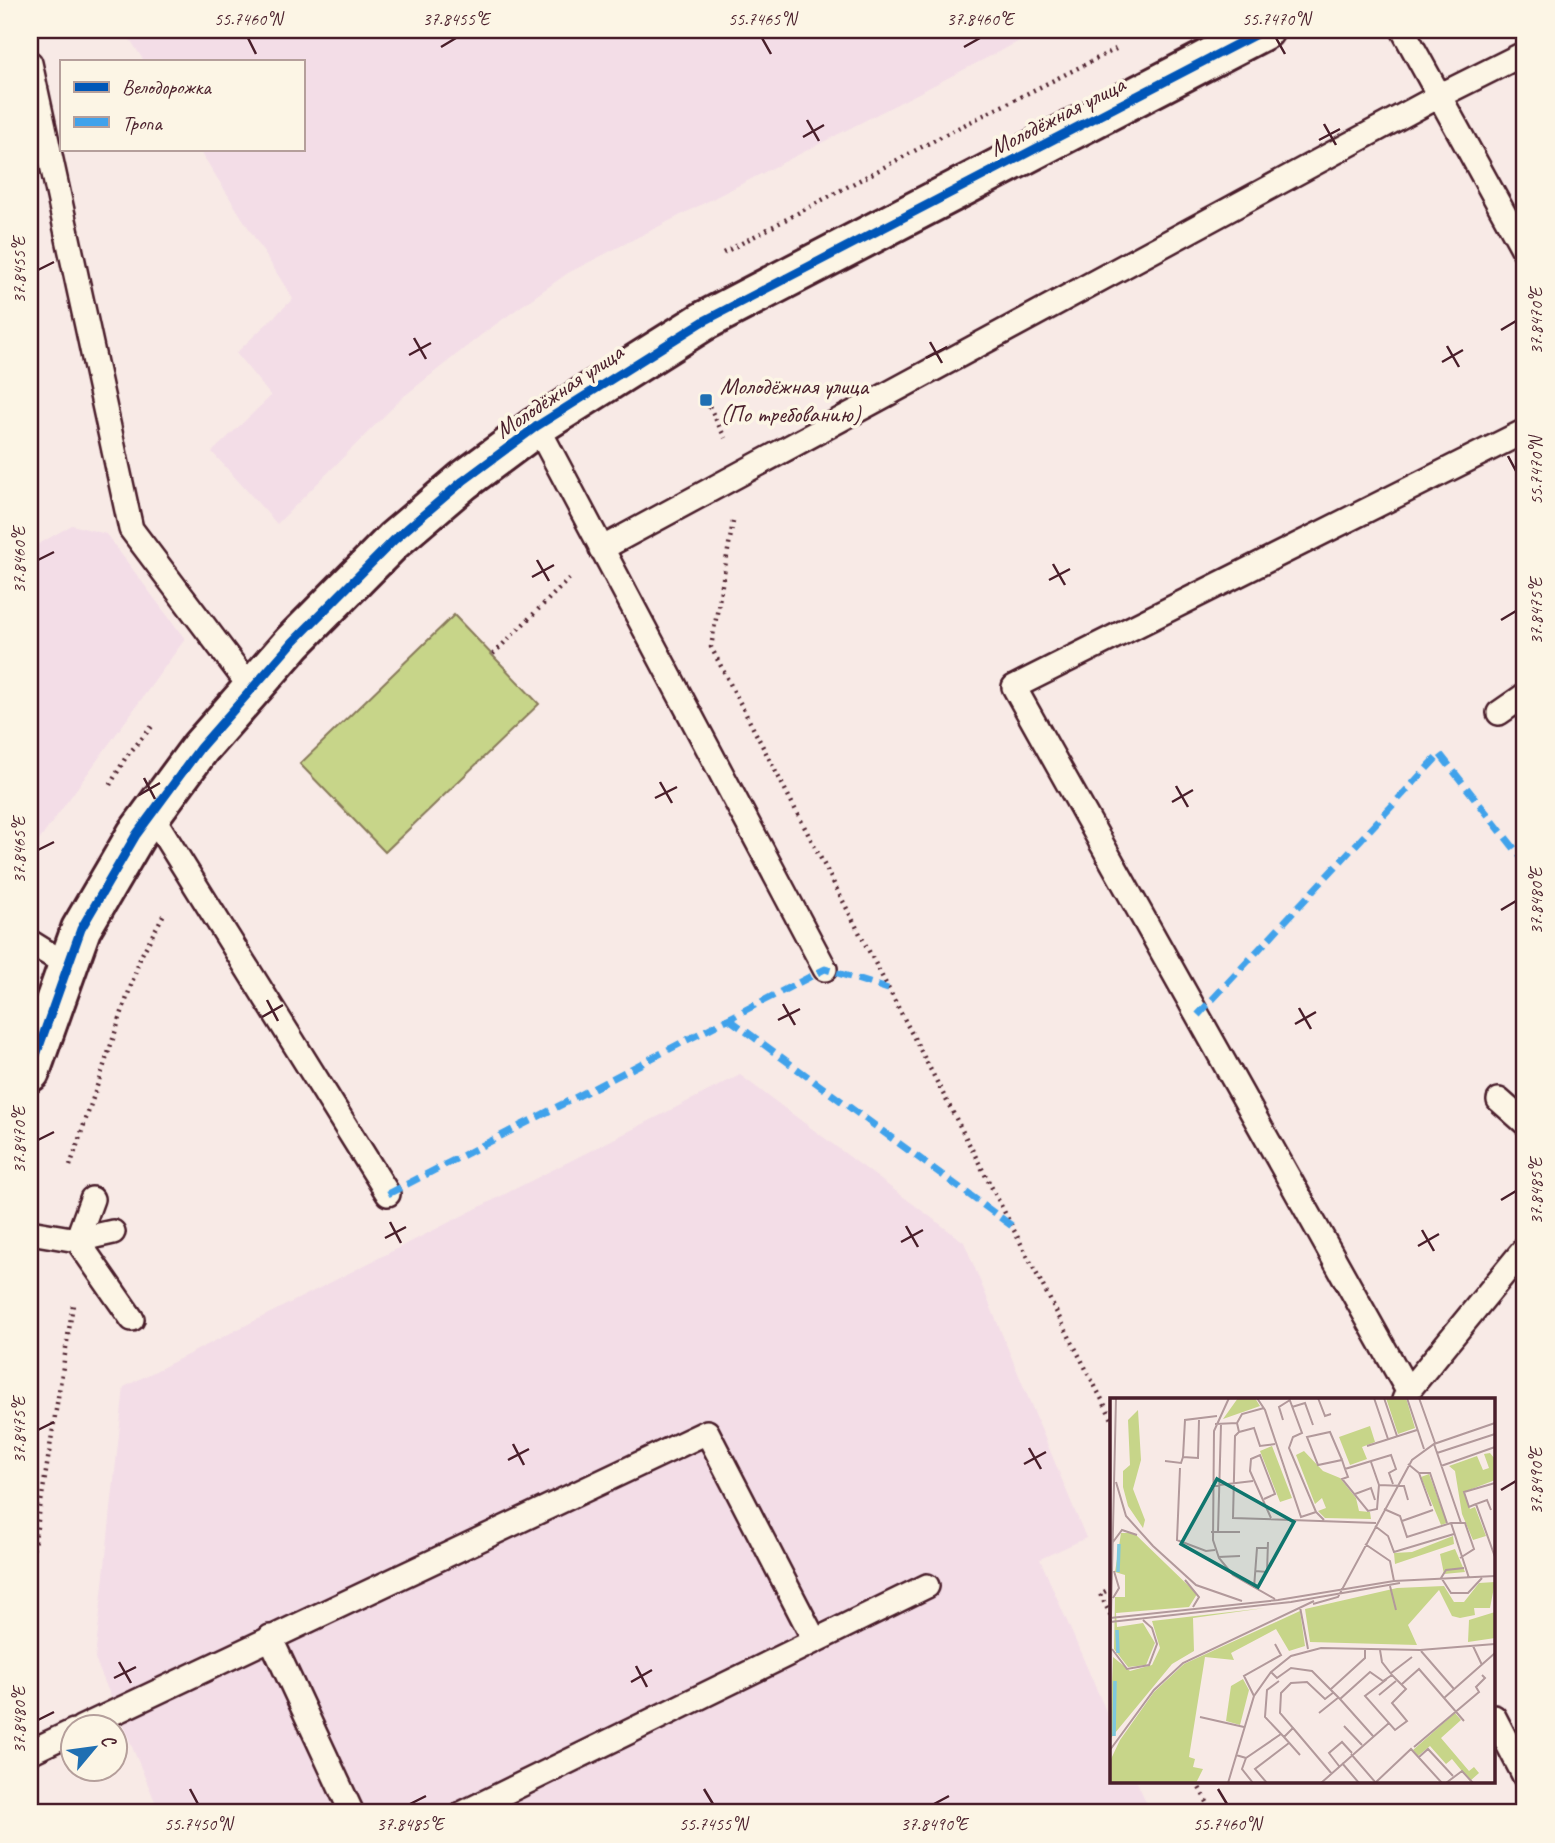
<svg xmlns="http://www.w3.org/2000/svg" width="1555" height="1843" viewBox="0 0 1555 1843" font-family="Caveat,sans-serif">
<style>
.built{fill:#f3dde7}
.green{fill:#c7d589;stroke:#887a5a;stroke-width:2}
.lines{fill:none;stroke-linecap:round;stroke-linejoin:round}
.lane-casing{stroke:#4a1f2b;stroke-width:28}
.street-casing{stroke:#4a1f2b;stroke-width:44}
.path{stroke:#4a1f2b;stroke-width:4.5;stroke-dasharray:2 5;stroke-linecap:butt}
.lane{stroke:#fcf5e5;stroke-width:23}
.street{stroke:#fcf5e5;stroke-width:38}
.quiet{stroke:#40a2eb;stroke-width:7;stroke-dasharray:14 7;stroke-linecap:butt}
.cycleway-casing{stroke:#fcf5e5;stroke-width:13}
.cycleway{stroke:#0057b8;stroke-width:9}
.ticks{fill:none;stroke:#4a1f2b;stroke-width:2.5}
.poi-dot{fill:#1f6fb2;stroke:#fcf5e5;stroke-width:2.5}
.labels{text-anchor:middle;stroke-width:7;stroke-linejoin:round;paint-order:stroke}
.street-label{font-size:24px;fill:#4a1f2b;stroke:#fcf5e5}
.poi-label{font-size:24px;fill:#4a1f2b;stroke:#fcf5e5;text-anchor:start}
.inset-river{fill:none;stroke:#7ec8de;stroke-width:3.5}
.inset-road{fill:none;stroke:#b2999b;stroke-width:2}
.view{fill:#0f766e;fill-opacity:0.15;stroke:#0f766e;stroke-width:3.5}
.inset-edge{fill:none;stroke:#4a1f2b;stroke-width:3.5}
.neatline{fill:none;stroke:#4a1f2b;stroke-width:2.5}
.ticks-label{font-size:18px;text-anchor:middle;fill:#4a1f2b}
</style>
<rect width="100%" height="100%" fill="#f8eae6"/>
<filter id="ink" filterUnits="userSpaceOnUse"><feTurbulence type="fractalNoise" baseFrequency=".0143" numOctaves="2"/><feDisplacementMap in="SourceGraphic" scale="14" xChannelSelector="R" yChannelSelector="G"/><feConvolveMatrix kernelMatrix="1 2 1 2 8 2 1 2 1" color-interpolation-filters="sRGB"/></filter>
<g filter="url(#ink)">
<path class="built" d="M124,30H1041L568,273L485,332L403,397L277,524L212,452L271,396L236,353L293,299L199,149H303V61H144Z
M72,525L106,534L185,639L30,853V549Z
M740,1075L964,1242L1086,1538L1040,1559L1112,1725V1782H1137L1151,1813H160L95,1659L124,1387Z"/>
<path class="green" d="M454,615L539,704L385,852L300,764Z"/>
<g class="lines">
<defs>
<path id="lane" d="M1403,30L1525,252
M30,63L131,529L251,688
M537,426L825,969
M601,549L1439,96L1525,53
M1499,713L1525,695
M151,814L388,1194
M30,942L67,965
M1499,1100L1525,1123
M30,1232L77,1240L132,1319
M77,1240L92,1199
M77,1240L113,1232
M1408,1391L1525,1248
M1404,1400L1408,1391L1014,687L1525,431
M270,1637L352,1813
M1494,1717L1525,1777
M81,1728L707,1432L815,1641
M30,1752L74,1731
M463,1813L927,1586"/>
<path id="street" d="M30,1072L81,929L136,835L200,748L293,642L394,540L463,481L537,426L704,321L1264,30"/>
</defs>
<use href="#lane" class="lane-casing"/>
<use href="#street" class="street-casing"/>
<path class="path" d="M723,253L948,133L1116,49
M706,400L725,438
M733,522L711,647L1112,1419
M493,654L572,576
M110,785L126,757L154,724
M70,1166L141,956L165,912
M30,1570L73,1305
M1112,1588L1100,1594L1112,1618
M1196,1782L1213,1813"/>
<use href="#lane" class="lane"/>
<use href="#street" class="street"/>
<path class="quiet" d="M1198,1015L1440,754L1525,862
M729,1019L1012,1226
M388,1194L825,969L888,989"/>
<defs>
<path id="cycleway" d="M30,1072L81,929L136,835L200,748L293,642L394,540L463,481L537,426L704,321L1264,30"/>
</defs>
<use href="#cycleway" class="cycleway-casing"/>
<use href="#cycleway" class="cycleway"/>
</g>
</g>
<path class="ticks" d="M248,38L256,54M762,38L771,54M1276,38L1285,54M441,47L456,38M964,47L980,38M807,120L819,141M1324,124L1336,145M803,137L824,125M1319,140L1340,129M38,270L54,262M1501,330L1516,321M414,338L426,359M930,342L942,363M1447,346L1459,367M409,355L431,343M926,358L947,347M1442,362L1463,350M1508,456L1516,471M38,560L54,552M537,560L549,581M1053,564L1065,585M532,577L554,565M1049,580L1070,569M1501,620L1516,611M144,778L155,799M660,782L672,803M1176,786L1188,807M139,795L160,783M655,798L677,787M1172,802L1193,790M38,850L54,842M1501,910L1516,901M267,1000L278,1021M783,1004L795,1025M1299,1008L1311,1029M262,1017L283,1005M778,1020L800,1009M1295,1024L1316,1012M38,1140L54,1132M1501,1200L1516,1191M390,1222L401,1243M906,1226L918,1247M1422,1230L1434,1251M385,1238L406,1227M901,1242L923,1230M1418,1246L1439,1234M38,1430L54,1422M513,1444L524,1465M1029,1448L1041,1469M508,1460L529,1449M1024,1464L1046,1452M1501,1490L1516,1481M119,1662L131,1683M636,1666L647,1687M114,1678L136,1667M631,1682L652,1670M38,1720L54,1712M190,1789L198,1804M704,1789L713,1804M1218,1789L1227,1804M410,1804L426,1796M934,1804L949,1796"/>
<rect class="poi-dot" x="699" y="393" width="14" height="14" rx="3.5"/>
<g class="labels">
<g class="street-label">
<text transform="translate(1057 116) rotate(-27)" y="8">Молодёжная улица</text>
<text transform="translate(559 391) rotate(-34)" y="8">Молодёжная улица</text>
</g>
<g class="poi-label">
<text x="720" y="394">Молодёжная улица<tspan x="720" dy="28">(По требованию)</tspan></text>
</g>
</g>
<g transform="translate(1110 1398)">
<rect width="385" height="385" fill="#f8eae6"/>
<path d="M128,0H145L150,8L113,21ZM276,0H296L305,30L288,36ZM28,12L31,62L23,91L35,122L33,130L18,108L13,89V73L20,67L18,22ZM260,28L265,44L252,49L257,61L240,67L229,39ZM162,48L182,100L170,104L150,53ZM194,53L213,73L230,80L246,100L249,113L260,114L261,121L215,120L208,113L216,110L212,100L205,106L186,57ZM380,55L385,61V82L354,94L360,111L365,109L376,138L363,142L352,116L345,73L339,68L367,58L373,72L379,70L374,56ZM319,76L337,125L331,127L311,79ZM11,135H24L87,196L79,209L6,215L7,229L33,225L45,245L36,267L18,269L4,251L5,199H15V177L5,174ZM343,138L344,146L285,166L284,155L302,154ZM345,151L355,174L334,176L330,156ZM385,184L380,210H364L365,217L350,220L342,218L329,192L298,227L307,247L200,244L195,211L287,190L334,188L344,204H354L369,185ZM155,210L83,220L84,253L62,266L0,341L3,259L20,273L42,267L50,250L42,223ZM190,213L195,248L179,253L166,231L121,255L124,262L95,259L79,359L85,361L83,369L93,371L86,385H0L1,361L10,342L44,294L74,266ZM385,214V240L358,244L359,222ZM133,281L139,292L130,327L116,323L121,288ZM345,315L351,322L331,340L359,373L364,369L369,375L360,383L342,361L336,366L320,348L308,358L303,352Z" fill="#c7d589"/>
<path class="inset-river" d="M8,174L9,146M7,232L8,255M4,338L5,283"/>
<path class="inset-road" d="M119,0L104,33L103,142L109,160L123,177L165,201M147,0L155,12L191,119L206,114M179,0L192,35L183,39L179,50L206,114L214,122M208,0L215,18L221,16M264,0L278,41M274,0L287,38M297,0L314,51M309,0L325,45M182,9L195,5L203,27M89,22L88,60L73,59L75,22L107,18M173,22L169,9L180,2M127,25L132,16L154,10M105,26L127,25L129,34L125,38L123,120L266,125M129,34L144,30L150,48L165,46M324,46L351,125M257,48L307,32M327,55L385,36M232,62L220,34L197,39L208,67L232,62L235,71M55,63L71,65L73,59M261,64L269,87M298,66L309,75H320L337,125M331,68L385,49M70,70L67,142L96,153L105,152M309,75L321,108M6,84L16,118L43,148L86,187L132,203M283,86L279,75L286,71L281,57L235,71L238,79L232,81L258,113L267,111L269,87L294,88L298,102M101,88L143,83M245,96L261,90L265,102M154,101L165,96L150,57L141,61L140,73L161,120M366,106L359,109L354,94L385,85M274,111L290,118L297,139L341,125H355L364,151L350,160M381,112L377,102L366,106L385,159M292,123L323,112M341,125L359,180M265,128L278,138L284,154L344,136M101,134H130M108,134L111,26M3,144L12,132L27,137M255,146L280,163L284,183M108,159L130,158M145,173L157,174L158,144M331,180L336,172L354,170M332,181L341,195H358L372,180M75,182L89,199L83,209M280,188L286,212M144,190L147,150H158M3,200L9,190L4,173M203,206L228,199L302,62L324,46L385,25M190,209L198,251M0,220L168,202L284,183L385,178M0,224L181,204L290,185M363,248L372,267M2,251L17,271L39,267L47,246L42,230L33,222M270,252L272,264L282,277M311,253L344,291M0,261L6,0M161,274L167,280L181,270L202,273L230,301L260,274L273,283L282,277L296,291L282,305L297,323L285,332L255,298L277,281M281,275L302,259M169,283L157,292L155,319L174,339L183,330L170,315L171,295L181,285L197,284L215,301L224,294M292,286L309,271L354,323M221,291L255,260V251M269,297L286,283M144,298L134,278L171,257L165,246M334,300L385,255M230,301L263,338M209,315L229,299M90,319L134,329M234,328L252,347M183,330L222,376M174,339L190,357M304,349L369,294L366,289L375,280L372,277M0,352L44,292L73,265L204,203M241,356L266,385M126,357L136,360L132,371L143,385M309,359L318,351L343,378M136,360L171,336M232,365L249,385M229,368L219,355L232,344L242,355M118,385L144,298L161,274L181,258L211,250L310,252L385,246M157,385L145,371L179,345M211,385L279,325M265,385L301,351L332,385M336,385L352,373L363,385"/>
<path class="view" d="M107,81L184,124L148,189L71,146Z"/>
<rect width="385" height="385" class="inset-edge"/>
</g>
<rect width="1555" height="1843" fill="none" stroke="#fcf5e5" stroke-width="77"/>
<rect x="60" y="60" width="245" height="91" fill="#fcf5e5" stroke="#b59f9b" stroke-width="2"/>
<rect x="74" y="82" width="35" height="10" fill="#0057b8" stroke="#b59f9b" stroke-width="2"/>
<text x="122" y="94" font-size="21" fill="#4a1f2b">Велодорожка</text>
<rect x="74" y="117" width="35" height="10" fill="#40a2eb" stroke="#b59f9b" stroke-width="2"/>
<text x="122" y="130" font-size="21" fill="#4a1f2b">Тропа</text>
<g transform="translate(94 1748) rotate(61)"><circle r="33" fill="#fcf5e5" stroke="#b59f9b" stroke-width="2"/>
<path d="M0-5L12 26L0 18L-12 26Z" fill="#1f6fb2"/>
<text y="-10" font-size="19" font-weight="bold" text-anchor="middle" fill="#4a1f2b">С</text>
</g>
<rect x="38" y="38" width="1478" height="1766" class="neatline"/>
<g class="ticks-label">
<text x="248" y="25">55.7460°N</text>
<text x="456" y="25">37.8455°E</text>
<text x="762" y="25">55.7465°N</text>
<text x="980" y="25">37.8460°E</text>
<text x="1276" y="25">55.7470°N</text>
<text transform="translate(19 270) rotate(-90)" y="6">37.8455°E</text>
<text transform="translate(1536 321) rotate(-90)" y="6">37.8470°E</text>
<text transform="translate(1536 471) rotate(-90)" y="6">55.7470°N</text>
<text transform="translate(19 560) rotate(-90)" y="6">37.8460°E</text>
<text transform="translate(1536 611) rotate(-90)" y="6">37.8475°E</text>
<text transform="translate(19 850) rotate(-90)" y="6">37.8465°E</text>
<text transform="translate(1536 901) rotate(-90)" y="6">37.8480°E</text>
<text transform="translate(19 1140) rotate(-90)" y="6">37.8470°E</text>
<text transform="translate(1536 1191) rotate(-90)" y="6">37.8485°E</text>
<text transform="translate(19 1430) rotate(-90)" y="6">37.8475°E</text>
<text transform="translate(1536 1481) rotate(-90)" y="6">37.8490°E</text>
<text transform="translate(19 1720) rotate(-90)" y="6">37.8480°E</text>
<text x="198" y="1830">55.7450°N</text>
<text x="410" y="1830">37.8485°E</text>
<text x="713" y="1830">55.7455°N</text>
<text x="934" y="1830">37.8490°E</text>
<text x="1227" y="1830">55.7460°N</text>
</g>
</svg>
